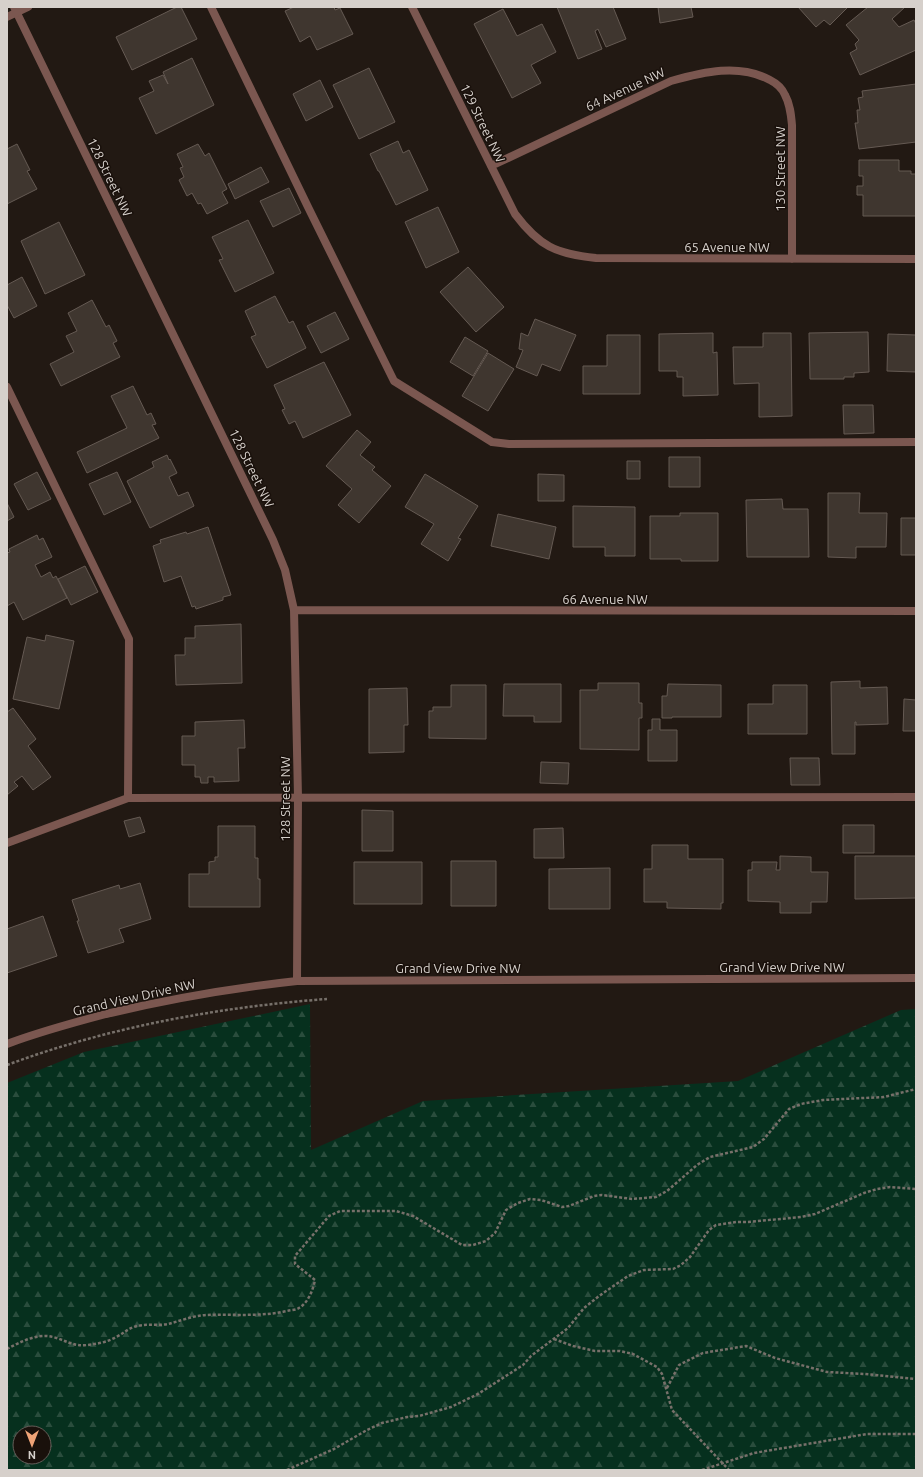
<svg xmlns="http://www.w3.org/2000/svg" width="923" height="1477" viewBox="0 0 923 1477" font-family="Ubuntu,sans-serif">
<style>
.forest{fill:url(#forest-firs);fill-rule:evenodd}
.building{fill:#3f362f;stroke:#655a53}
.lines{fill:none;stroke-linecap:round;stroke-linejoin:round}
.path{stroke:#77706a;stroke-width:2.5;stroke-dasharray:3 2;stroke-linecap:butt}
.service{stroke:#7b5750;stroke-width:8}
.minor{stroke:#7b5750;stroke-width:8}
.tertiary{stroke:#7b5750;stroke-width:8}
.labels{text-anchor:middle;stroke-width:3;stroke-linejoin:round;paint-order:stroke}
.street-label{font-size:13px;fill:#d6d0cb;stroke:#19100b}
</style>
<defs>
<pattern id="forest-firs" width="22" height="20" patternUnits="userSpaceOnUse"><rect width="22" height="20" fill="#06301e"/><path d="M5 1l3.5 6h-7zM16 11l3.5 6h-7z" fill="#2a4d3d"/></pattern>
</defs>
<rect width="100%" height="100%" fill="#221913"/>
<path class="forest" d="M310,1004L311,1150L423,1101L738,1081L901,1010L916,1009V1470H7V1083L84,1052ZM20,1433H44V1457H20Z"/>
<path class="building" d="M177,7H181L197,39L132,70L116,37Z
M294,7H334L335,10L340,8L353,34L317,50L310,36L300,42L285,11Z
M557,7H613L626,39L606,47L598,29L595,31L602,49L578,59Z
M658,7H691L693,17L660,23Z
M798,7H848L830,25L824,20L816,27Z
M868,7H905L892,19L899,27L914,20L916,24V50L860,75L850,53L857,49L855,44L859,40L846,25Z
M503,9L517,36L542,24L556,52L531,65L541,83L512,98L474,24Z
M192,58L214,105L156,134L139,98L154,91L149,81L163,75L168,84L163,72Z
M369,68L395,122L359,139L333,85Z
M320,80L333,107L306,121L293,94Z
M916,84V142L859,149L855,123H858L857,110H860L858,98L863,97L862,91Z
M398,141L403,153L409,150L428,190L396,205L379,171H378L370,154Z
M17,144L30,170L27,171L37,189L7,204V149Z
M198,144L205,156L209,153L227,189L222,192L228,203L207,214L201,203L198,204L192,193L187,196L179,180L184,177L180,168L183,167L177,154Z
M859,160H899V171H911V174H916V216H863V195H857V186H863V176H859Z
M261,167L269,182L235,199L228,184Z
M289,188L301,213L273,227L260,201Z
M438,207L459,252L426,268L405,222Z
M248,220L274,273L235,292L219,260L223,259L212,237Z
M59,222L85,275L45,294L21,241Z
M468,267L504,307L476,332L440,292Z
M22,277L37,306L14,318L7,305V285Z
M275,296L289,323L293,321L306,348L267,368L251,337L256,335L245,311Z
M92,300L106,327L109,325L117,341L113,343L120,357L61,386L50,364L74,352L66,336L77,331L68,313Z
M335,312L349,339L321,353L307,326Z
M535,319L576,335L560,371L542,364L537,376L516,367L523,350L519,349L521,333L528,336Z
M868,332L869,372L854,373V377H844V379H810L809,333Z
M713,333V353L717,352L718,395L683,396V377H677V371H659V334Z
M763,333H791L792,416L759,417V383L734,384L733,347H763Z
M888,334L916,335V372L887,371Z
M607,335H640V394H583V366H607Z
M465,337L488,351L473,376L450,362Z
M488,353L514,369L488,411L462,396Z
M324,362L351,415L303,438L295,421L289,424L282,410L285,409L274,385Z
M133,386L147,415L151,413L156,424L152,425L159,438L87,473L77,452L127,428L111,396Z
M843,405H873L874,433L844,434Z
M357,430L371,442L360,455L375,467L372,470L391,486L359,523L338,505L352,489L326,466Z
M167,455L169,460L170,459L177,473L169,477L178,496L188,492L194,506L150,528L127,481L154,467L152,462Z
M669,457H700V487H669Z
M627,461H640V479H627Z
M37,472L51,499L28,510L14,484Z
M117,472L131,502L104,515L89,484Z
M425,474L478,506L458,538L461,539L448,561L421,544L434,524L405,507Z
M538,474L564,475V501H538Z
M828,493H860L859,513H887L886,547H856V558L828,557Z
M782,499L783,509H808L809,557H747L746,500Z
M7,503L14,517L7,521Z
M573,506L635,507V556H605V547H573Z
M680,513H718V561H681V559H650V516H680Z
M498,514L556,527L549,559L491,546Z
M901,518H916V555H901Z
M208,527L231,595L223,597V600L196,609L195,606L192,607L181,576L164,582L153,546L161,543L160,540L186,532L187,534Z
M37,535L39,540L43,538L52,557L35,565L41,577L50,572L53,578L56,576L67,598L23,620L14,602L7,606V553L10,552L9,549Z
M85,566L98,592L71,605L58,579Z
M241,624L242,683L176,685L175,655H185V638H195V626Z
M46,635L74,641L59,709L13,699L27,637L45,641Z
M860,681V688L887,687L888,724L856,725V722H855V754H832L831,682Z
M598,683H639V703H642V718H639V750L580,749V690H598Z
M504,684H561V722H534V716H503Z
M668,684L721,685V717H672V718H662V696H667Z
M451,685H486V739L429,738V711H433V707H451Z
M773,685H807V734H748V704H773Z
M407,688L408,725H404V752L369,753V689Z
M904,699L916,700V731H903Z
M13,708L36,739L28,746L51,777L33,790L22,776L14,782L18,786L7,795V712Z
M652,719H660V730H677V761H648V730H652Z
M244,720L245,748H238L239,781L214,782V777H208V783H201L200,777H195V765H182V736H195V722Z
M790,758H819L820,785H791Z
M541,762L569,763L568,784L540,783Z
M362,810L393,811V851H362Z
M140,817L145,832L129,837L124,821Z
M843,825H874V853H843Z
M218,826H255V858H258V879H260V907H189V874H209V862L215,861V857H218Z
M563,828L564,858H534V829Z
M652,845H688V859H723V903H721V909L667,908V902H644V869H652Z
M780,856L811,857V872H828L827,902H811V913H780V902L748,901V870H752V862H777L776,870H780Z
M855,856H916V898L855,899Z
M451,861H496V906H451Z
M354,862H422V904H354Z
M610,868V909H549V869Z
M140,883L151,919L119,929L124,942L88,953L77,921H79L72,900L119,885L120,889Z
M43,916L57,956L7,973V929Z"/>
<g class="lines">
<path class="path" d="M7,1065C109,1027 219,1007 327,999
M554,1339L573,1346L595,1351H620L633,1354L657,1367L662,1374L672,1410L729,1470
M7,1349C20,1342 37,1333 53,1337C65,1340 74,1347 87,1345C97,1344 108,1342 116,1337C123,1334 127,1329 134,1327C145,1323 157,1326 168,1324C180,1321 192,1316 206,1315C233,1314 260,1317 287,1311C291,1310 296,1310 299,1308C308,1303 313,1290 315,1280L295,1264V1256L329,1216L340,1211H396L413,1216L462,1245H473L486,1241L495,1233L506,1210L518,1203L530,1199L541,1200L562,1207L569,1206L594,1196L602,1195L632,1199L656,1197L667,1191L697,1165L710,1157L753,1147L764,1139L789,1109L801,1104L823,1100L884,1097L916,1089
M667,1388L679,1365L703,1353L746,1346L775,1358L827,1372L865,1374L916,1379
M287,1470L334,1449L367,1430L382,1423L407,1417L419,1416L451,1407L478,1394L523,1365L531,1356L568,1328L584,1308L599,1296L628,1276L644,1270L673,1269L681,1265L690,1257L709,1230L716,1225L736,1222H748L801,1217L815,1214L864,1193L877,1189L890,1187L916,1189
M702,1470L754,1453L867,1434H916"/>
<path class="service" d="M211,7L308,207L394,381L492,442L509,444L916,442
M7,387L129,639L128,798
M7,843L128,798L916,797"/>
<path class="minor" d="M14,7L273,540L285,570L294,610L298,797L297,981
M412,7L515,214C539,246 556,254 596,258L916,259
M491,166L671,81C703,72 739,63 770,80C776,83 782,88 785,95C790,104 791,114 792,125V259
M294,610L916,611
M7,1044C39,1032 72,1023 106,1014C169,999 232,988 297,981L916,978"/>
<path class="tertiary" d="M7,17L28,7"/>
</g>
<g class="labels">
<g class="street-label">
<text transform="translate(625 89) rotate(-25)" y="5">64 Avenue NW</text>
<text transform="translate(483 123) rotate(64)" y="5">129 Street NW</text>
<text transform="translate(780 169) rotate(-90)" y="5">130 Street NW</text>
<text transform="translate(110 177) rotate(64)" y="5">128 Street NW</text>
<text x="727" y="252">65 Avenue NW</text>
<text transform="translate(252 468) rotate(64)" y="5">128 Street NW</text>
<text x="605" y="604">66 Avenue NW</text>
<text transform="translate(285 799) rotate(-90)" y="5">128 Street NW</text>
<text x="782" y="972">Grand View Drive NW</text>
<text x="458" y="973">Grand View Drive NW</text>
<text transform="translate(134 997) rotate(-13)" y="5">Grand View Drive NW</text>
</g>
</g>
<rect width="923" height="1477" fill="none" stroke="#d6d0cb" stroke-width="16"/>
<g transform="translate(32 1445) rotate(180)"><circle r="19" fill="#19100b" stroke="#655d58"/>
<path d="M0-3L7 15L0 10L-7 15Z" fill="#efa377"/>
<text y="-6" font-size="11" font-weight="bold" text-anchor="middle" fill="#d6d0cb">N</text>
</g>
</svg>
